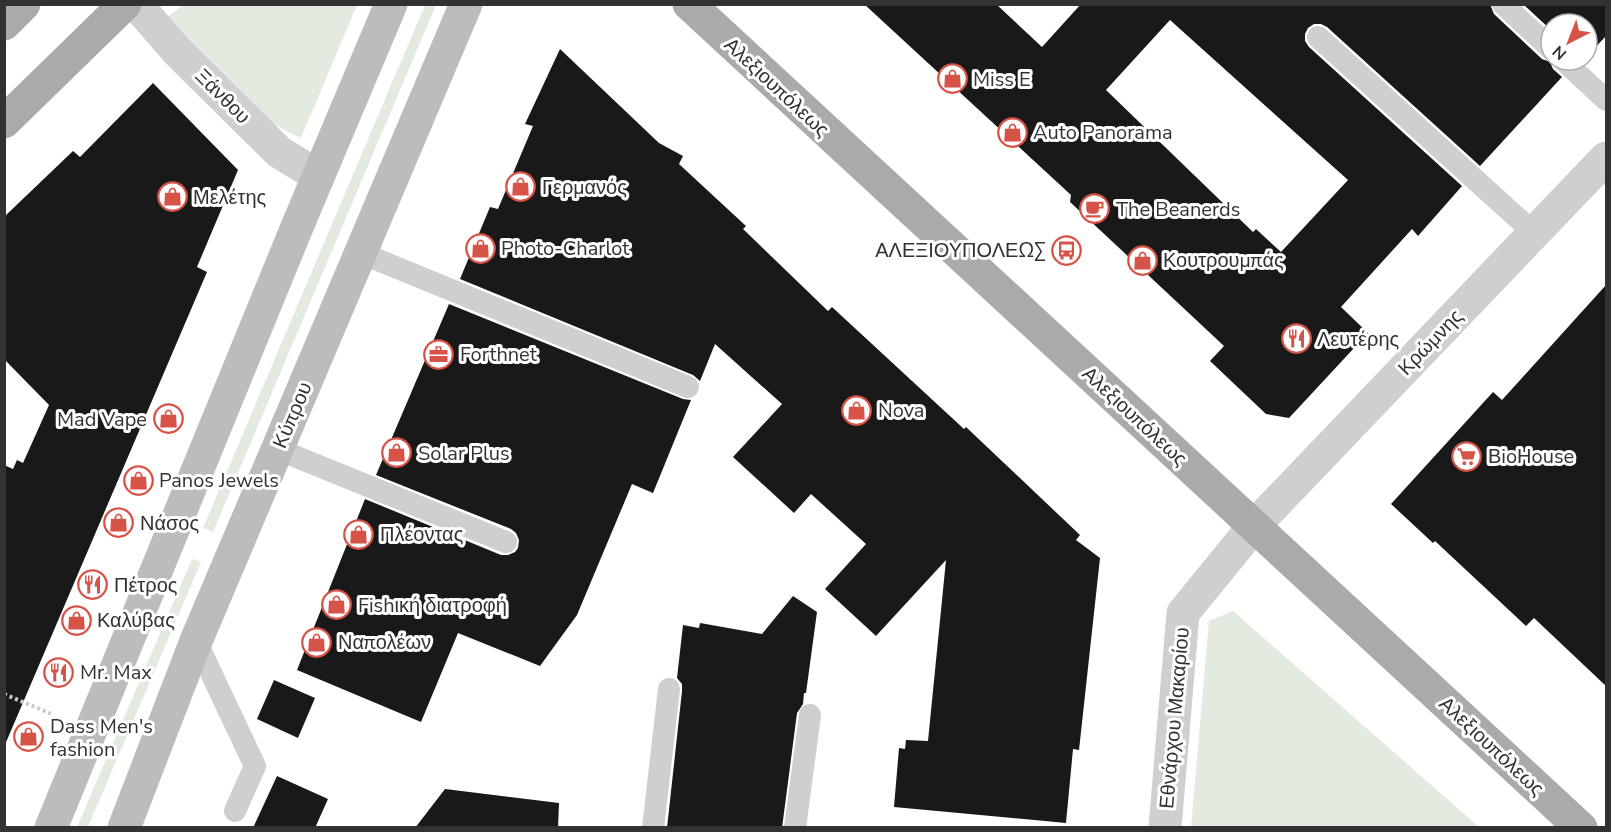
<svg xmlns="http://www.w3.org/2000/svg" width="1611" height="832" viewBox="0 0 1611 832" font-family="'Nunito Sans',sans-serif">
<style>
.green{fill:#e3eadf}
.building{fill:#191919;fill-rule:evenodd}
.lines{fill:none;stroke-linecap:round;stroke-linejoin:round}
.path{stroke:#c9c9c9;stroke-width:4;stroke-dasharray:3 3;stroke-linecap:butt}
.lane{stroke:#cfcfcf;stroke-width:22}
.street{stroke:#cfcfcf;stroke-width:33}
.secondary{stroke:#bcbcbc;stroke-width:33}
.primary{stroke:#aaa;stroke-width:33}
.labels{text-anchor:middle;stroke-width:6;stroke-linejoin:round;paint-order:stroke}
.poi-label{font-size:20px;fill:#323232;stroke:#fff;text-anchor:start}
.street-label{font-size:20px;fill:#323232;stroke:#fff}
</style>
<rect width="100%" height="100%" fill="#fff"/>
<path class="green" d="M183,5H357L301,138C245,114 205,63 164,20Z
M425,5H436L213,532L203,528Z
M192,559L201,562L88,827H77Z
M1233,611L1479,827H1191L1209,621Z"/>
<path class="building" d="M864,4H996L1042,47L1081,4H1490L1494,14L1542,59L1550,62L1553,69L1562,77L1480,166L1327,27L1321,24H1314L1308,28L1305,34V41L1309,47L1462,186L1418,236L1412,229L1341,307L1368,333L1289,418L1266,414L1210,361L1224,346L1070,202L1071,195ZM1170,20L1348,180L1281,252L1256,229L1253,232L1106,90Z
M1523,4H1606V36L1588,55L1587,24H1551V30Z
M560,49L659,143L683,156L679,164L746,226L743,229L828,311L832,307L964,429L966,427L1080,535L1076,540L1100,558L1079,750L1073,749L1066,823L894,807L899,748L905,749L906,740L928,741L946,560L876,636L825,589L866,544L811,494L794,513L733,457L782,404L715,344L700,381L693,375L460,279L490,207L498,209L533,126L525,124Z
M153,83L238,170L197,267L207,272L4,747V465L13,469L17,460L23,463L49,405L4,359V217L73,151L80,157Z
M1606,285V686L1534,618L1526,626L1435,541L1433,543L1391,504L1493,392L1502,400Z
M449,304L683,399L691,400L653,493L632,484L577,615L540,666L458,633L421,722L297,670L365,499L501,555H508L515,552L518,548L519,540L516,533L511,529L376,475Z
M793,596L817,612L806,693H804L803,704L797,713L782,828H667L682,691V684L677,678L683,625L699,628L700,623L762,634Z
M274,680L315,698L298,738L257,719Z
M277,776L328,799L315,828H253Z
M445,789L559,803L558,828H415Z"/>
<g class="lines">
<path class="path" d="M4,694L54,715"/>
<path class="lane" d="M1503,4L1551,49
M1318,37L1534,233
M1563,60L1606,100
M361,253L688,387
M277,449L506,542
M196,641L255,766L235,811
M653,828L669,689
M795,828L810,715"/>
<path class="street" d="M136,4L177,51L279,152L318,176
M1165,828L1183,613L1254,526L1606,158"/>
<path class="secondary" d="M51,828L297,227L391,4
M124,828L196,641L466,4"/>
<path class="primary" d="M689,4L1581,828
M4,24L24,4
M4,122L125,4"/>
</g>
<defs>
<symbol id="shop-ring" viewBox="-11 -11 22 22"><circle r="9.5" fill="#fff" stroke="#d65347" stroke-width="1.5"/><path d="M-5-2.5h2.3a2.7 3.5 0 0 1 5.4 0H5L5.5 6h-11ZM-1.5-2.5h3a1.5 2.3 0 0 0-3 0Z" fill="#d65347"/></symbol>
<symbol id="cafe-ring" viewBox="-11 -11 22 22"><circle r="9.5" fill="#fff" stroke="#d65347" stroke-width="1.5"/><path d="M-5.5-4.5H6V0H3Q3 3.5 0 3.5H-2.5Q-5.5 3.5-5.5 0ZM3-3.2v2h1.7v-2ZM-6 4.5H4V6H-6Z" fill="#d65347"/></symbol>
<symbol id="bus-ring" viewBox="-11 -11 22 22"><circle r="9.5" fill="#fff" stroke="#d65347" stroke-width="1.5"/><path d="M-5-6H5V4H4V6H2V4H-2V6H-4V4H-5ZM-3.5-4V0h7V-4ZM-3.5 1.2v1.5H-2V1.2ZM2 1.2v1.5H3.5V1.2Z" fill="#d65347"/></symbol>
<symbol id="restaurant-ring" viewBox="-11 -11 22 22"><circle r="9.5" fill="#fff" stroke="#d65347" stroke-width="1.5"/><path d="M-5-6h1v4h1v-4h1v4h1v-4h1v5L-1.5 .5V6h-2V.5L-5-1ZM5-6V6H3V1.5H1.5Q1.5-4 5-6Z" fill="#d65347"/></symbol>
<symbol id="office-ring" viewBox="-11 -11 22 22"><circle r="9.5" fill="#fff" stroke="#d65347" stroke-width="1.5"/><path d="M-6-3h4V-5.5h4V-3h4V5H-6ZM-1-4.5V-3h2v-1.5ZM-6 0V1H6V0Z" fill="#d65347"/></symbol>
<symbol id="supermarket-ring" viewBox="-11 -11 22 22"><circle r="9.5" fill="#fff" stroke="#d65347" stroke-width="1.5"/><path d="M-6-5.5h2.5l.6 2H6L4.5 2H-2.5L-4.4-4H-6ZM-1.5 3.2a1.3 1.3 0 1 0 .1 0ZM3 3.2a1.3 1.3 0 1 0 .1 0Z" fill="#d65347"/></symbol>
</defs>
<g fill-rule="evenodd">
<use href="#shop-ring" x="936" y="62" width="33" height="33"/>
<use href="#shop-ring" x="996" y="116" width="33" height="33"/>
<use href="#shop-ring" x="504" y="170" width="33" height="33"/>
<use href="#shop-ring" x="156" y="180" width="33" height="33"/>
<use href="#cafe-ring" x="1078" y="192" width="33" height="33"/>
<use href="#shop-ring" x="464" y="232" width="33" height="33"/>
<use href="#bus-ring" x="1050" y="234" width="33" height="33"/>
<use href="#shop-ring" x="1126" y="244" width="33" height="33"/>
<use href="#restaurant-ring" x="1280" y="322" width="33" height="33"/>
<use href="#office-ring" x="422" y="338" width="33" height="33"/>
<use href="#shop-ring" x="840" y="394" width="33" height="33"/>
<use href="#shop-ring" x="152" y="402" width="33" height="33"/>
<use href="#shop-ring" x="380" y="436" width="33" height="33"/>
<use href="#supermarket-ring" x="1450" y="440" width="33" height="33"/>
<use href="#shop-ring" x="122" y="464" width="33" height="33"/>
<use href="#shop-ring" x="102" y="506" width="33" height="33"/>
<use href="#shop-ring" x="342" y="518" width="33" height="33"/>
<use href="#restaurant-ring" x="76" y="568" width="33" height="33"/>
<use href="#shop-ring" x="320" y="588" width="33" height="33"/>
<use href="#shop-ring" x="60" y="604" width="33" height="33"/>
<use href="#shop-ring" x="300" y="626" width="33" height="33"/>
<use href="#restaurant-ring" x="42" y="656" width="33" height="33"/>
<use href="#shop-ring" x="12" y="720" width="33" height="33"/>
</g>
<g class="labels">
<g class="poi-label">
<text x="973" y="86">Miss E</text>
<text x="1033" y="139">Auto Panorama</text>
<text x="542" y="194">Γερμανός</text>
<text x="193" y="204">Μελέτης</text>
<text x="1116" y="216">The Beanerds</text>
<text x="501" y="255">Photo-Charlot</text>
<text x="1046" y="257" text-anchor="end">ΑΛΕΞΙΟΥΠΟΛΕΩΣ</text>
<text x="1163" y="267">Κουτρουμπάς</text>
<text x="1317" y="346">Λευτέρης</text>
<text x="460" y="361">Forthnet</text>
<text x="878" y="417">Nova</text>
<text x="147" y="426" text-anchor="end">Mad Vape</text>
<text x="418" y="460">Solar Plus</text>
<text x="1488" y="463">ΒioΗouse</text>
<text x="159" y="487">Panos Jewels</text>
<text x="140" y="530">Νάσος</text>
<text x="380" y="541">Πλέοντας</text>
<text x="114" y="592">Πέτρος</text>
<text x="358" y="612">Fishική διατροφή</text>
<text x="97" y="627">Καλύβας</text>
<text x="338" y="649">Ναπολέων</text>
<text x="80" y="679">Mr. Max</text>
<text x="50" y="733">Dass Men's<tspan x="50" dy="23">fashion</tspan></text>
</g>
<g class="street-label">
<text transform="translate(777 87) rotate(43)" y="7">Αλεξιουπόλεως</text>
<text transform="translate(223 96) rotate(45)" y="7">Ξάνθου</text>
<text transform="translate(1430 342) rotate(-46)" y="7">Κρώμνης</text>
<text transform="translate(292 415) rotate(-67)" y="7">Κύπρου</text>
<text transform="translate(1135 416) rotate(43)" y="7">Αλεξιουπόλεως</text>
<text transform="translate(1174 718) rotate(-85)" y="7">Εθνάρχου Μακαρίου</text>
<text transform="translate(1492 746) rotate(43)" y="7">Αλεξιουπόλεως</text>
</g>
</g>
<rect width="1611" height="832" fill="none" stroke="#323232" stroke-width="12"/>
<g transform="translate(1569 42) rotate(222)"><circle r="28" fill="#ffffff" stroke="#adadad" stroke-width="1.5"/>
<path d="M0-4.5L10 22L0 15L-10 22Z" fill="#d65347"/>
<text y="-9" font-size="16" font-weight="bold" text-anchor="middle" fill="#323232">N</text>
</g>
</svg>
